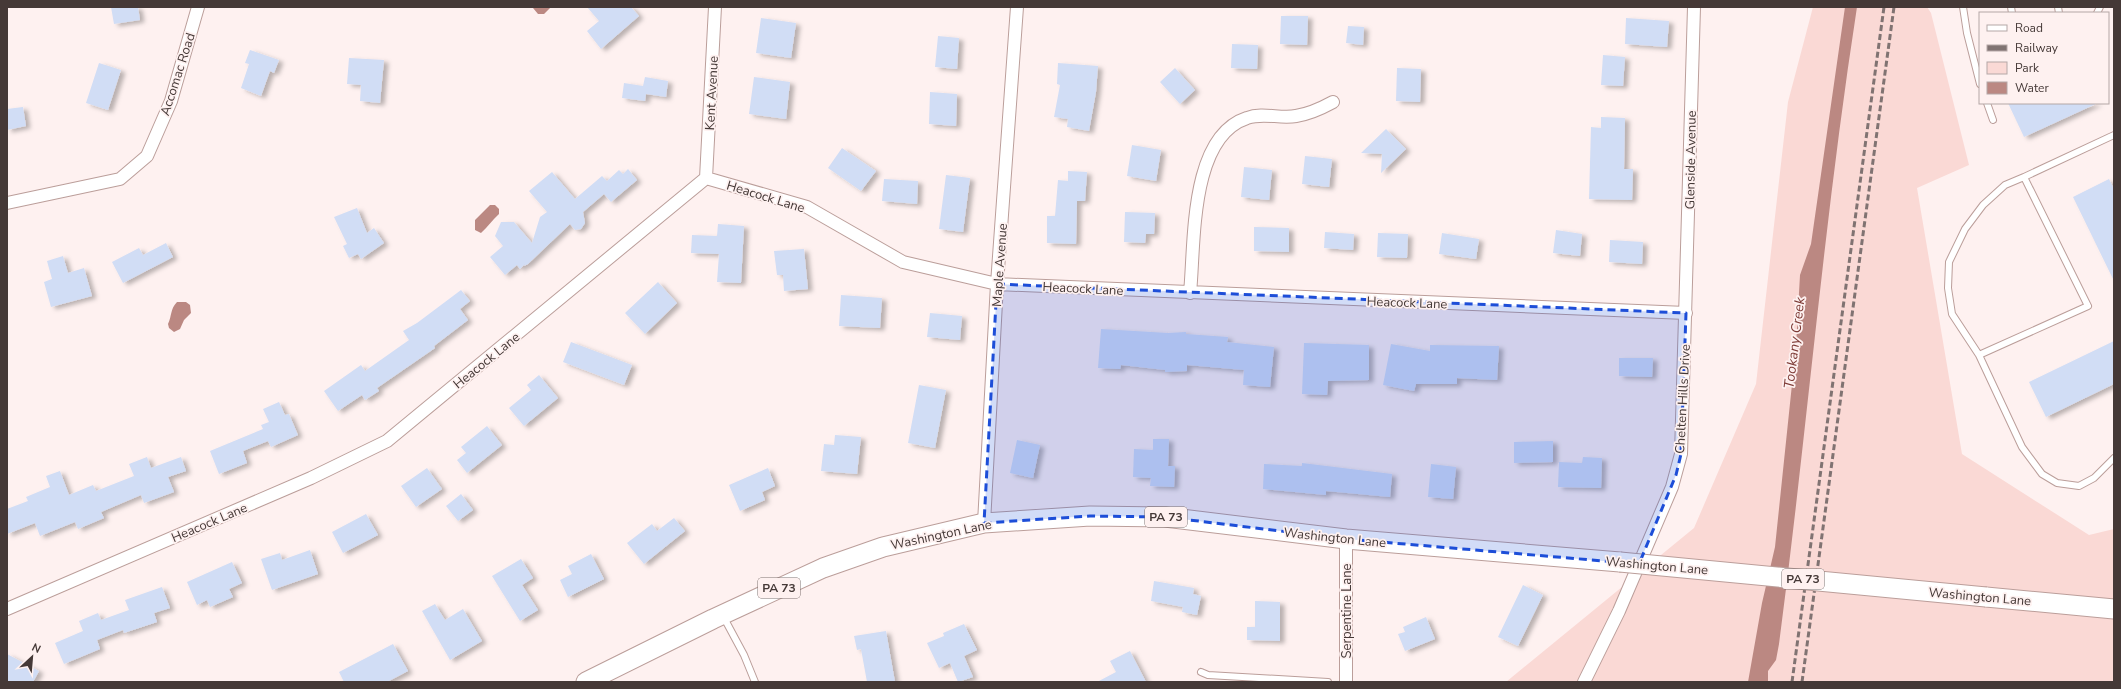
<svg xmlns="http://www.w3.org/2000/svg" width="2121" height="689" viewBox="0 0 2121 689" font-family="'Nunito Sans',sans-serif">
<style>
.green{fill:#fad9d5}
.water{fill:#bb8882}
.building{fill:#d1ddf5;filter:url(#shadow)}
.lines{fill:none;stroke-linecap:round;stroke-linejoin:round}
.service-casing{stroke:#bb9e9a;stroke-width:8}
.minor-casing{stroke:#bb9e9a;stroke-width:14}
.primary-casing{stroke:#bb9e9a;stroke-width:21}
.service{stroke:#fff;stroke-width:6}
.minor{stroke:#fff;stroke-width:12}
.primary{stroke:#fff;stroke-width:19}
.rail{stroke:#807372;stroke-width:3;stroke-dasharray:6 3;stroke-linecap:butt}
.primary-bridge-casing{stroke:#bb9e9a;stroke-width:21;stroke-linecap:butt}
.primary-bridge{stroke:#fff;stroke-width:19}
.marked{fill:#1d4ed8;fill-opacity:0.2;stroke:#1d4ed8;stroke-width:3;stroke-dasharray:8 5;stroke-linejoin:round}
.labels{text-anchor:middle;stroke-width:3.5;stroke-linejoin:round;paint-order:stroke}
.shield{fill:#fef1f0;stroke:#7c706e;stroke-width:1}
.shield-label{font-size:12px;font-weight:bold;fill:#453937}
.street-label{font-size:13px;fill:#453937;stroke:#fef1f0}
.water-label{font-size:14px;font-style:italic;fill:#7d3a35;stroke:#fef1f0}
</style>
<defs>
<filter id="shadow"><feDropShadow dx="4.5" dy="2.5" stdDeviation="2" flood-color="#0004"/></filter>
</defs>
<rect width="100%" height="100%" fill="#fef1f0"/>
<path class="green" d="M1813,7H1927L1931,13L1969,165L1917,188L1962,454L2089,535L2114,529V682H1506L1694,528L1756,384L1788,102Z"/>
<path class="water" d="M551,7L544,14H538L533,8Z
M1845,7H1857C1824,219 1807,432 1779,644L1776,660L1768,671V682H1748L1762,603L1775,547L1796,346L1800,275L1811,244Z
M490,205H495L499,209V214C492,220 488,227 481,233L475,230V220Z
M177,302H186L190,305L191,313L184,320L180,329L174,332L169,328L168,324C172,316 170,309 177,302Z"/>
<path class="building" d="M111,7H138L140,20L114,24Z
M587,7H631L639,16L601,49L587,31L599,21Z
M1281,16H1308L1307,45L1280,44Z
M761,18L796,23L791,58L756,53Z
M1626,18L1669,21L1667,47L1625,44Z
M1348,26L1364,27L1363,45L1346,43Z
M938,36L959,38L957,69L935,67Z
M1232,44L1258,45L1257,69L1231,68Z
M250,50L279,60L274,73L270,71L261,96L241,88L249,64L245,63Z
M1603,55L1625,57L1623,86L1601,85Z
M349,58L384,60L380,103L360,101L361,85L347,84Z
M99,63L121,70L108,110L86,103Z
M1058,63L1098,66L1096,92L1089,131L1067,127L1068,119L1054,117L1060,85L1057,84Z
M1175,68L1195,90L1180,104L1160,82Z
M1397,68L1421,69L1420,102L1396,101Z
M645,77L668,81L666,97L646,94L645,101L622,98L624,83L643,86Z
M754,77L790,82L786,119L749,114Z
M930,92L957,94L956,126L929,124Z
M2008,103H2098L2024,137Z
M23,107L26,126L7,130V109Z
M1601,117L1625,118L1624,169H1633L1632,200L1589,199L1591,127L1601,128Z
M1386,129L1406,149L1381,173L1382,154L1361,153Z
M1132,145L1161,150L1156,181L1127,176Z
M842,148L876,171L861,191L828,168Z
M1305,156L1332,159L1329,187L1302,184Z
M1244,167L1272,170L1269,200L1241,197Z
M628,169L637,180L611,202L604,194L583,212L585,223L581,229L575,230L570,224L528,264L524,266L525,264L520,269L517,265L505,275L490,257L503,246L495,236L501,222H514L532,243L540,217L547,212L529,191L552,172L575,199L602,176L607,181L619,170L623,174Z
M1068,171L1087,172L1085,201H1077L1076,244L1047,243V216H1055L1058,180L1068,181Z
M946,175L970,178L963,232L939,229Z
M884,179L918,181L917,204L882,201Z
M2109,179L2114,189V281L2073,197Z
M357,208L367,233L374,228L384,243L361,259L358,254L349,258L343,246L347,244L334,217Z
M1125,212L1155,213L1154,234H1146L1145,243L1124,242Z
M718,224L744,226L741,283L717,282L719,254L691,253L692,235L717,236Z
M1254,227L1289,228V252L1254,251Z
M1556,230L1582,234L1580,256L1553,253Z
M1325,232L1354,234L1353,250L1324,248Z
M1378,233L1408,234L1407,258L1377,257Z
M1442,233L1479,239L1476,259L1439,254Z
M1610,240L1643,242L1642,264L1609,262Z
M166,243L173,257L123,283L112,262L139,248L143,255Z
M804,249L808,289L784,291L783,275H777L774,251Z
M63,256L68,273L84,268L92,296L51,307L44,282L52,279L47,261Z
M658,282L677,303L645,334L625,313Z
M461,290L470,301L460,309L468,320L434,346L435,348L377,388L379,391L365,400L362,395L338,411L324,391L361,365L365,371L409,340L403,331L417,323Z
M841,295L882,298L880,328L839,326Z
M930,313L962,316L960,340L927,337Z
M1101,329L1168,333L1186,332V334L1228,337L1227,342L1274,347L1270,387L1243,385L1244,370L1187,365V371L1165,372V370L1121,365L1120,369L1098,368Z
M2114,341V384L2046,417L2029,382Z
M571,342L632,365L624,385L563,362Z
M1304,343L1369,345V380L1328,381L1327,395L1302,394Z
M1391,344L1430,351V345L1499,346L1497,380L1457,378V384H1416L1414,391L1383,385Z
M1619,358H1653L1652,377L1619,376Z
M539,375L558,398L524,426L509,408L531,390L527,385Z
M919,385L946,390L935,448L908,443Z
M279,402L285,415L289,414L298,435L271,447L268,441L243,451L247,463L219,474L210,451L263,429L261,425L269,422L263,409Z
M487,426L502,445L467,473L457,460L466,453L461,447Z
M835,435L861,437L857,474L821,471L824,444L834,445Z
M1153,439H1169L1168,466H1175L1174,487L1150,486L1151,478L1133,477L1134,449L1153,450Z
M1017,440L1040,445L1033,478L1010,473Z
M1553,441V462L1514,463V442Z
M147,457L151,468L181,457L186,471L168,477L174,492L144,503L141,495L101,512L104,518L78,529L75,522L40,536L35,523L7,534V509L28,501L26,497L50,487L46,476L60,471L69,495L93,485L96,491L134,476L129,464Z
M1583,457L1602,458L1601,488L1558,487L1559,462L1582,463Z
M1302,463L1392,474L1390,497L1326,491V495L1263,489L1264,464L1302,466Z
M1431,464L1456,467L1453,499L1428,497Z
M427,468L442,489L416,507L401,486Z
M768,468L775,486L762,492L765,500L740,511L729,485Z
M461,494L473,510L458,521L446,506Z
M366,514L378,535L343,553L332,532Z
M674,518L685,531L644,564L627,543L652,524L657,531Z
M310,550L318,574L272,590L261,559L280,553L282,560Z
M591,554L604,579L568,597L560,580L572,574L568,566Z
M521,559L533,578L522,585L538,610L520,621L492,576Z
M232,562L242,583L229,589L233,597L210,607L207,600L197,605L187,582Z
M1154,581L1194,588L1193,594L1201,596L1197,615L1182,612L1183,607L1151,601Z
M1523,585L1543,595L1518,646L1498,637Z
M162,587L170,608L154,613L157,622L124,633L123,630L97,640L100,649L64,664L55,643L83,631L79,621L98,613L101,620L129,610L125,600Z
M1255,601L1280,602V641L1247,640V627H1255Z
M435,604L445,620L463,609L482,641L450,660L422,611Z
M1426,617L1435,639L1405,651L1398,634L1405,632L1403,627Z
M964,624L977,650L964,656L973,677L958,682L950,663L939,668L927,643L944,636L943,633Z
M886,631L895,682H867L861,649L857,650L854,636Z
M393,644L408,671L387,682H344L339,672Z
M1130,651L1146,682H1097L1116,672L1110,661Z
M7,654L39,671L33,682H7Z"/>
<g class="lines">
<defs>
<path id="service" d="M1963,7L1967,33L1980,84
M2011,7L2012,13
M2058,7L2059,13
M2097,13L2100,7
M1987,103L1993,120
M2024,177L2114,135
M1979,355L2088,306L2024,177L2005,185L1983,205L1965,229L1949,262L1948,288L1952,314L1979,355L2022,447L2042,474L2057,483L2079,486L2094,478L2114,458
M723,616L744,655L755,682
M1201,672L1208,675L1328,682"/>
<path id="minor" d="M706,178L715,7
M7,203L120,179L147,156L171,101L198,7
M1190,293C1195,244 1189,137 1247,118C1263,112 1280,119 1296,116C1309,114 1322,108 1333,102
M984,523L997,284L1017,7
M7,609L311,478L387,441L706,178L807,207L903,262L997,284L1686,313
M1346,682V539
M1584,682L1619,611L1672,487L1681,454L1694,7"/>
<path id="primary" d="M1986,597L2114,609
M586,682L713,619L823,568L883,547L984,523L1090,516L1165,517L1346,539L1620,562"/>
</defs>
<use href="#service" class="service-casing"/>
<use href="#minor" class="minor-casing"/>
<use href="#primary" class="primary-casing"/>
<use href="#service" class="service"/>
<use href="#minor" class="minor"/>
<use href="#primary" class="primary"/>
<path class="rail" d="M1792,682L1884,7
M1802,682L1894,7"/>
<defs>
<path id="primary-bridge" d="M1620,562L1986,597"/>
</defs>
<use href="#primary-bridge" class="primary-bridge-casing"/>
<use href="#primary-bridge" class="primary-bridge"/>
</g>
<path class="marked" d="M997,284L1686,313L1681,454L1676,475L1639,564L1346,539L1165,517L1090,516L984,523Z"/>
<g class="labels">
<g class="shield">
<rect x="1145" y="507" width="42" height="20" rx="3"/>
<rect x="1782" y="569" width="42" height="20" rx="3"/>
<rect x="758" y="578" width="42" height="20" rx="3"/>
</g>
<g class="shield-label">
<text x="1166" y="521">PA 73</text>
<text x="1803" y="583">PA 73</text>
<text x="779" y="592">PA 73</text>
</g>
<g class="street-label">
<text transform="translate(177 74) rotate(-72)" y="5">Accomac Road</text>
<text transform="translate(711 93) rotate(-87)" y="5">Kent Avenue</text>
<text transform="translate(1690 160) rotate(-89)" y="5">Glenside Avenue</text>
<text transform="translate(766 196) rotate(17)" y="5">Heacock Lane</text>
<text transform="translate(999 265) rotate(-86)" y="5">Maple Avenue</text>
<text transform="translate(1083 288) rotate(3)" y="5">Heacock Lane</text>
<text transform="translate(1407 302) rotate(2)" y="5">Heacock Lane</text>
<text transform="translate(486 360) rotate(-39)" y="5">Heacock Lane</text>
<text transform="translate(1682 399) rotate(-87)" y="5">Chelten Hills Drive</text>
<text transform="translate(209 522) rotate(-23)" y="5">Heacock Lane</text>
<text transform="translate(941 534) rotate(-12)" y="5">Washington Lane</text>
<text transform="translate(1335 537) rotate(6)" y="5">Washington Lane</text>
<text transform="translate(1657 565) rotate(5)" y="5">Washington Lane</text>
<text transform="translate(1980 596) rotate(5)" y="5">Washington Lane</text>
<text transform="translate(1346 611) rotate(-90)" y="5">Serpentine Lane</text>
</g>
<g class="water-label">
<text transform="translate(1794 343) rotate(-83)" y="5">Tookany Creek</text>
</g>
</g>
<rect width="2121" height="689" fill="none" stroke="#453937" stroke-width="16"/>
<rect x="1979" y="12" width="130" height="92" fill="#fef1f0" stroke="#b4a7a6"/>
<rect x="1987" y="25" width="20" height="6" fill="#ffffff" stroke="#b4a7a6"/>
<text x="2015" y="32" font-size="12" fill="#453937">Road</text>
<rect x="1987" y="45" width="20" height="6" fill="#807372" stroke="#b4a7a6"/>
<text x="2015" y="52" font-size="12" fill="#453937">Railway</text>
<rect x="1987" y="62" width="20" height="12" fill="#fad9d5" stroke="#b4a7a6"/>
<text x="2015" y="72" font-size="12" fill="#453937">Park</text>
<rect x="1987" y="82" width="20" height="12" fill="#bb8882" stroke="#b4a7a6"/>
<text x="2015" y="92" font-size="12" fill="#453937">Water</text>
<g transform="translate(32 657) rotate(26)" stroke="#fef1f0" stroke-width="3" paint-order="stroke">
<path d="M0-3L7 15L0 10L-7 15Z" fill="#453937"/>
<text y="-6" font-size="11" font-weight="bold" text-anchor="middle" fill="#453937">N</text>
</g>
</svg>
